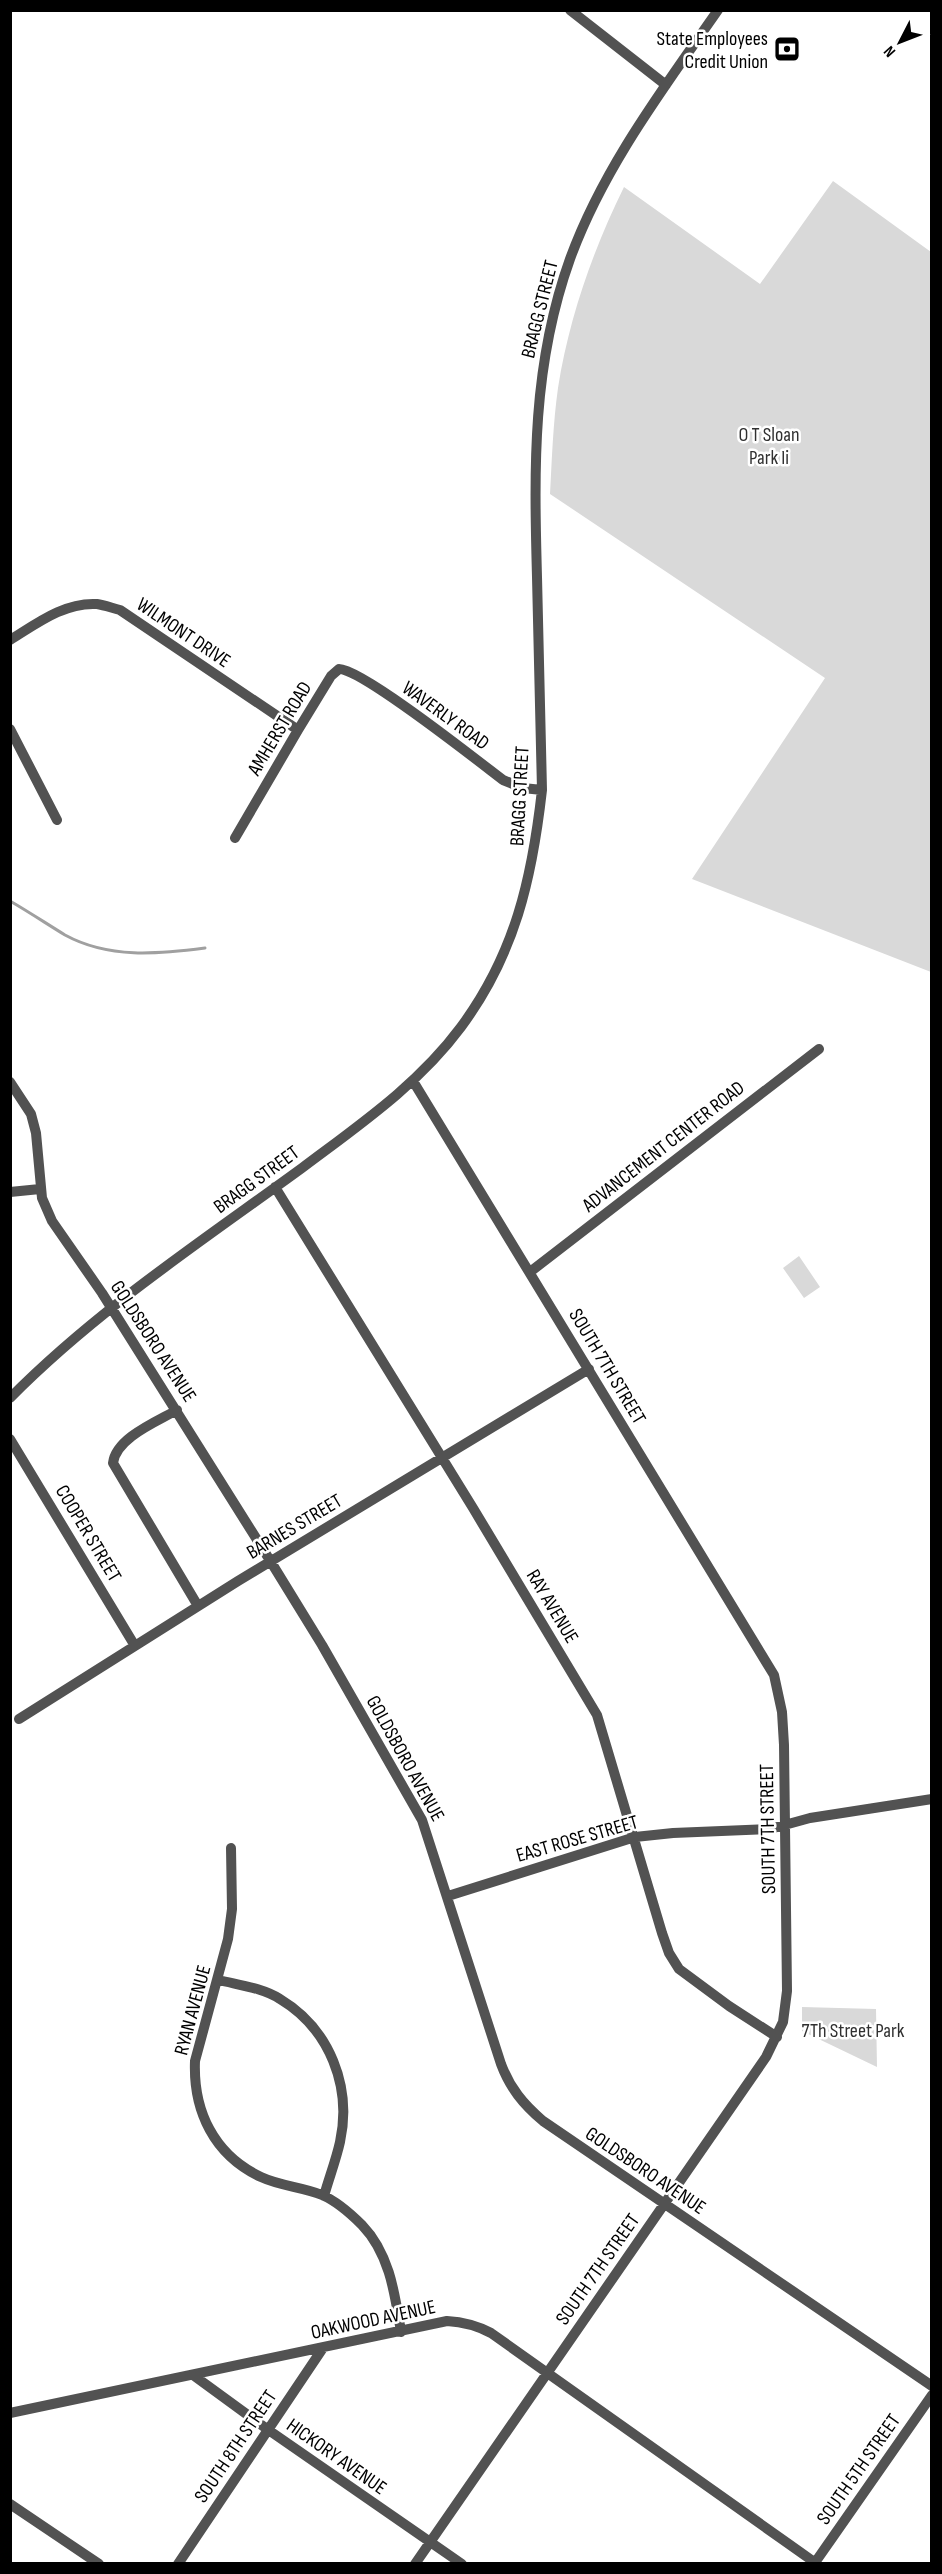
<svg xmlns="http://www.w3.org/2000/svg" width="942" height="2574" viewBox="0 0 942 2574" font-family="'Sofia Sans Condensed',sans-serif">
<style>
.green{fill:#d9d9d9}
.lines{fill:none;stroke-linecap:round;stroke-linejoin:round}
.stream{stroke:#a0a0a0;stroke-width:3}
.minor{stroke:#525252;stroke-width:10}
.labels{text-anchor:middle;stroke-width:5;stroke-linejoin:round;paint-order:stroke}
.poi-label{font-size:20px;fill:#000;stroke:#fff;text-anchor:end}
.street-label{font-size:20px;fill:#000;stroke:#fff}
.park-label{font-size:20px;fill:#303030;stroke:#fff}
</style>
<rect width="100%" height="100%" fill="#fff"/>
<path class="green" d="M833,181L931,252V972L692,879L825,678L550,494C552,459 553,423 558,388C569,318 593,250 624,187L760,284Z
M799,1256L820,1287L804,1298L783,1268Z
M802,2007L876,2009L877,2067L802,2031Z"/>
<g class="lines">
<path class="stream" d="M10,901C29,912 47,924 65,935C109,959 158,954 205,948"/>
<path class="minor" d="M570,10L666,85
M10,640C36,624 64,602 97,604C104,605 112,608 120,610L298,730
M10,729L57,820
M235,838L298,730L331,676L339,669C362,669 478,761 503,780L523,788L542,790
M413,1081L774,1675L782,1712L784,1745L787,1991L783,2022L766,2057L415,2564
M10,1082L31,1114L36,1133L42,1198L52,1221L102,1293L271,1562L322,1645L422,1820L501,2064C510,2088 523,2104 543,2121L932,2386
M275,1187L473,1508L597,1715L662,1933L669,1953L679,1969L729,2006L777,2037
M10,1192L40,1189
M530,1272L819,1049
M10,1398C97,1310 202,1241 302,1168C359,1125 418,1085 461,1027C515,954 532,879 542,790C541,719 539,648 537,577C534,467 532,365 570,259C603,168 663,89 718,10
M177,1410C156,1422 116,1438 113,1463L198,1606
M10,1439L135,1646
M19,1719L238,1581L589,1369
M231,1848L232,1909L228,1939L195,2061C193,2111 214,2155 261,2177C280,2186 303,2187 322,2195C336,2201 352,2215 362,2225C390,2254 395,2295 401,2332
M448,1896L635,1837L673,1833L770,1829L810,1818L932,1799
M219,1980C239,1985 263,1988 280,1999C330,2029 352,2087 340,2142C336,2160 329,2178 324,2196
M193,2375L267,2429L462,2564
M10,2413L447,2321C464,2322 476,2325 491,2333L817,2564
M10,2504L99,2564
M178,2564L323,2348
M814,2564L932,2395"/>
</g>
<defs>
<symbol id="bank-square" viewBox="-11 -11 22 22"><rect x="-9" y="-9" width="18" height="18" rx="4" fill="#000" stroke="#fff"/><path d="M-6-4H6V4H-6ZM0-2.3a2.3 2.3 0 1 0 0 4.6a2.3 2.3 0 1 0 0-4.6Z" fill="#fff"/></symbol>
</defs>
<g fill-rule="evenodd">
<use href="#bank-square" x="772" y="34" width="30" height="30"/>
</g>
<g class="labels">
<g class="poi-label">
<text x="768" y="45">State Employees<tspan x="768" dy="23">Credit Union</tspan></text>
</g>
<g class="street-label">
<text transform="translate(539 309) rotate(-76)" y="7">BRAGG STREET</text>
<text transform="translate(184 632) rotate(34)" y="7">WILMONT DRIVE</text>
<text transform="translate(446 715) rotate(36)" y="7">WAVERLY ROAD</text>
<text transform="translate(279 728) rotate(-59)" y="7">AMHERST ROAD</text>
<text transform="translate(519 796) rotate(-87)" y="7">BRAGG STREET</text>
<text transform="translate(663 1146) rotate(-38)" y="7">ADVANCEMENT CENTER ROAD</text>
<text transform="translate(256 1179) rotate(-36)" y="7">BRAGG STREET</text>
<text transform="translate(154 1341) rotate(57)" y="7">GOLDSBORO AVENUE</text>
<text transform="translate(608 1366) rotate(59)" y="7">SOUTH 7TH STREET</text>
<text transform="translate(294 1526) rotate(-31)" y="7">BARNES STREET</text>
<text transform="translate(89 1533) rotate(59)" y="7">COOPER STREET</text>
<text transform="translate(553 1606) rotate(59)" y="7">RAY AVENUE</text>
<text transform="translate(406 1758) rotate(61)" y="7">GOLDSBORO AVENUE</text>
<text transform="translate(767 1829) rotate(-91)" y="7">SOUTH 7TH STREET</text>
<text transform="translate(577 1838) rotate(-16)" y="7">EAST ROSE STREET</text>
<text transform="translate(192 2010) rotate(-75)" y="7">RYAN AVENUE</text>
<text transform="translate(646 2170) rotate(34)" y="7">GOLDSBORO AVENUE</text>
<text transform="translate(597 2269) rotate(-55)" y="7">SOUTH 7TH STREET</text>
<text transform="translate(373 2319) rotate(-12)" y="7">OAKWOOD AVENUE</text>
<text transform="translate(235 2446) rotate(-56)" y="7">SOUTH 8TH STREET</text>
<text transform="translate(337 2456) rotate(35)" y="7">HICKORY AVENUE</text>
<text transform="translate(858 2469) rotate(-55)" y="7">SOUTH 5TH STREET</text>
</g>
<g class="park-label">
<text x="769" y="441">O T Sloan<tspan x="769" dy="23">Park Ii</tspan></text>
<text x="853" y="2037">7Th Street Park</text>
</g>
</g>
<rect width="942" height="2574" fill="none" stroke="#000000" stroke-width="24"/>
<g transform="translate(900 42) rotate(228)" stroke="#ffffff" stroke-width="4.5" paint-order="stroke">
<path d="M0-4.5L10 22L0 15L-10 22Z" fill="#000000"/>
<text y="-9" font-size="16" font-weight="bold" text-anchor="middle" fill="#000000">N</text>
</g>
</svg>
